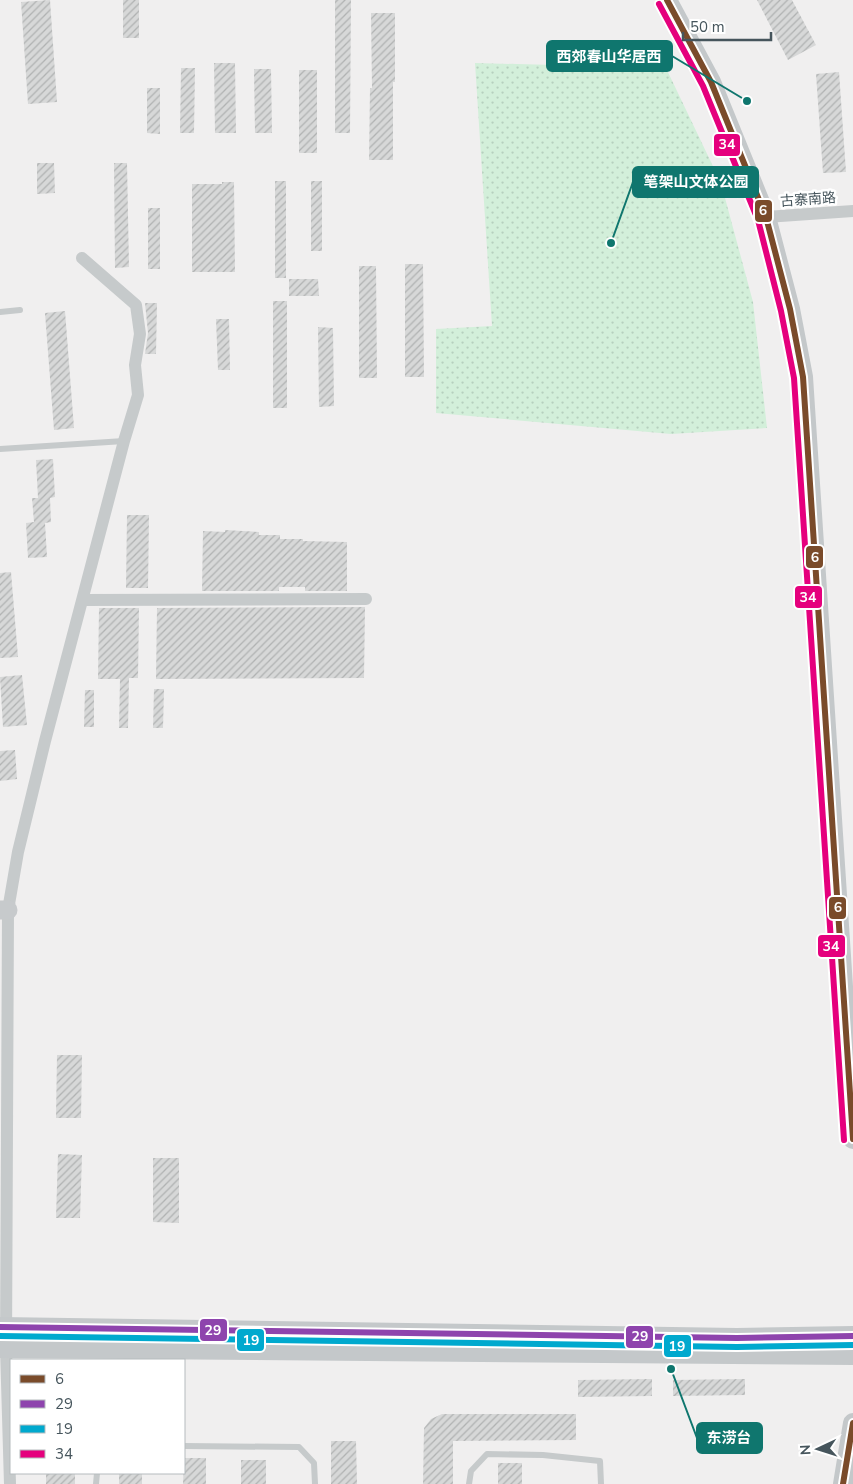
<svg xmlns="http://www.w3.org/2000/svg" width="853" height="1484" viewBox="0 0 853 1484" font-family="'Nunito Sans','Noto Sans SC',sans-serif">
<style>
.park{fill:url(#park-dots)}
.building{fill:url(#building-hatch)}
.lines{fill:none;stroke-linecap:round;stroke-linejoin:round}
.lane{stroke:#c6cacb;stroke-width:6}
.street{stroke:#c6cacb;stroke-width:12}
.secondary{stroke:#c7cacc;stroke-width:19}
.primary{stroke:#c4c8ca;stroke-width:20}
.bus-1-casing{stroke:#fff;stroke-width:10}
.bus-2-casing{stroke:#fff;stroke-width:10}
.bus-3-casing{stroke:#fff;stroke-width:10}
.bus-4-casing{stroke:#fff;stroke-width:10}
.bus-1{stroke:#7a4b2a;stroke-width:6}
.bus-2{stroke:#8e44ad;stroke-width:6}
.bus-3{stroke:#00a9ce;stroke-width:6}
.bus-4{stroke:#e5007d;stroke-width:6}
.labels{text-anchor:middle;stroke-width:5;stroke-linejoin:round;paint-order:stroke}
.street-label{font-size:14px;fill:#46555c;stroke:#fff}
.leader{fill:none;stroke:#0f766e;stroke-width:2}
.callout-dot{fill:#0f766e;stroke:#fff;stroke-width:2}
.callout{fill:#0f766e;stroke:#0f766e;stroke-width:2}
.callout-label{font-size:15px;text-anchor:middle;font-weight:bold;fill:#fff}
.line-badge{stroke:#fff;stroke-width:2}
.badge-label{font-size:14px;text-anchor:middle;font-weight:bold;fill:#fff}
</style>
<defs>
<pattern id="park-dots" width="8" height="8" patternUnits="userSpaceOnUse" patternTransform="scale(1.25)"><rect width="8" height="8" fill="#d3efda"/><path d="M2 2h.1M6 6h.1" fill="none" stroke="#b6cfbe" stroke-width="1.8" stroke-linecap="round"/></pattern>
<pattern id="building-hatch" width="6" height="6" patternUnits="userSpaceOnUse" patternTransform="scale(1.25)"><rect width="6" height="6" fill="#d7d8d8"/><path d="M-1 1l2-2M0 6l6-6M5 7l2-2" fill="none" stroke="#b0b2b2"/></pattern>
</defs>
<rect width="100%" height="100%" fill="#f0efef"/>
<path class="park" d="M475,63L666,68L721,183L753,302L767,428L671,434L436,413V329L492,326Z"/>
<path class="building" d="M50,0L57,102L28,104L21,2Z
M123,0H139V38H123Z
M335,0H351L350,133H335Z
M757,0H792L816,45L788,60Z
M371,13H395V82H393V160H369L370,88H372Z
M214,63H235L236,133H215Z
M181,68H195L194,133H180Z
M254,69H271L272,133H255Z
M299,70H317V153H299Z
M839,72L846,172L823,173L816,74Z
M147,88H160V134L147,133Z
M37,163H54L55,193L37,194Z
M114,163H127L129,267L115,268Z
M275,181H286V278H275Z
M311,181H322V251H311Z
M222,182H234L235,272H192V184H222Z
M148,208H160V269H148Z
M405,264H423L424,377H405Z
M359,266H376L377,378H359Z
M289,279H318L319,296H289Z
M273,301H287V408H273Z
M145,303H157L156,354H145L148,333Z
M65,311L74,428L54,430L45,313Z
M216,319H229L230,370H218Z
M318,327L333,328L334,406L319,407Z
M53,459L55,497L50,498L51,522L45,523L47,557L28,558L26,523L34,522L32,498H38L36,460Z
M127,515H149L148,588H126Z
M225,530L259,532V535H280V539H303V541L347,542V591H305V587H279V591H202L203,531L225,532Z
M11,572L18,657L0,658V573Z
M365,607L364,678L156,679L157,608Z
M99,608H139L138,678H129L128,728H119L120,679H98Z
M22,675L27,725L3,727L0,677Z
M154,689H164L163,728H153Z
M85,690H94V727H84Z
M15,750L17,779L0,781V751Z
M57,1055H82L81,1118H56Z
M58,1154L82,1155L80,1218H56Z
M153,1158H179V1223L153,1222Z
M652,1379V1396L578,1397V1380Z
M745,1379V1395L673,1396V1380Z
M442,1414H576V1440L453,1441V1484H423L424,1428L431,1419Z
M331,1441H356L357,1484H331Z
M184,1458H206V1484H183Z
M241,1460H266V1484H241Z
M498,1463H522V1484H498Z
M46,1473H75V1484H46Z
M119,1473H142V1484H119Z"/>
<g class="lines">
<path class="lane" d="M0,312L20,310
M0,449L124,441
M184,1446L299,1447L314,1463L315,1484
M96,1484L97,1473
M469,1484L471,1471L487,1454L543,1455L600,1461L601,1484"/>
<path class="street" d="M766,217L853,211
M83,600L366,599
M10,1484L6,1348L8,910L18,852L45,741L124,441L138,395L135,365L140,334L136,305L82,258"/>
<path class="secondary" d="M0,910H8"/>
<path class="primary" d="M667,0L711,82L766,217L790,309L803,377L853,1139
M0,1327L737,1338L853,1336
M0,1348L853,1355
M843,1484L853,1423"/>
<defs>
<path id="bus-1" d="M667,0L711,82L766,217L790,309L803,377L853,1139
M843,1484L853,1423"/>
<path id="bus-2" d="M0,1327L737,1338L853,1336"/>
<path id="bus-3" d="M0,1336L737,1347L853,1345"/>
<path id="bus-4" d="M659,4L703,86L758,220L781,311L794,378L844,1140"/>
</defs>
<use href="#bus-1" class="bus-1-casing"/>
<use href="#bus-2" class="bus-2-casing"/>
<use href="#bus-3" class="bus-3-casing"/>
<use href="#bus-4" class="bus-4-casing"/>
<use href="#bus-1" class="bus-1"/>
<use href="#bus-2" class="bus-2"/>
<use href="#bus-3" class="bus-3"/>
<use href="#bus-4" class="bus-4"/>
</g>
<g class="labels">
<g class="street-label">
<text transform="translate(808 199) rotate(-4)" y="5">古寨南路</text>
</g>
</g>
<path class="leader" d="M747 101L672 56M611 243L633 182M671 1369L697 1438"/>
<g class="callout-dot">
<circle cx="747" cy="101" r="5"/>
<circle cx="611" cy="243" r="5"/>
<circle cx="671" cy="1369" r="5"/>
</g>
<g class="callout">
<rect x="547" y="41" width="125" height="30" rx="5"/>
<rect x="633" y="167" width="125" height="30" rx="5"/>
<rect x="697" y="1423" width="65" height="30" rx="5"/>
</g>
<g class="callout-label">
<text x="609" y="62">西郊春山华居西</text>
<text x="696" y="187">笔架山文体公园</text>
<text x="729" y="1443">东涝台</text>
</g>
<g class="line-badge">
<rect x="713" y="133" width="28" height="24" rx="5" fill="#e5007d"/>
<rect x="754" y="199" width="19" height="24" rx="5" fill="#7a4b2a"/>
<rect x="805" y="545" width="19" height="24" rx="5" fill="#7a4b2a"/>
<rect x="794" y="585" width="29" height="24" rx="5" fill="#e5007d"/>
<rect x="828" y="896" width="19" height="24" rx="5" fill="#7a4b2a"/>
<rect x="817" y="934" width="29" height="24" rx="5" fill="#e5007d"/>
<rect x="199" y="1318" width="29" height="24" rx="5" fill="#8e44ad"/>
<rect x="625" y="1325" width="29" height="24" rx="5" fill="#8e44ad"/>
<rect x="236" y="1328" width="29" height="24" rx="5" fill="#00a9ce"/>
<rect x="663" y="1334" width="29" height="24" rx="5" fill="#00a9ce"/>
</g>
<g class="badge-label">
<text x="727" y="149">34</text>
<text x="763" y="215">6</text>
<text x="815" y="562">6</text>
<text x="808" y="602">34</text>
<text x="838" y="912">6</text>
<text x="831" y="951">34</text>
<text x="213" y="1335">29</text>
<text x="640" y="1341">29</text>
<text x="251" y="1345">19</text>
<text x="677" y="1351">19</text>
</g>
<rect x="10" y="1359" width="175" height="115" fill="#ffffff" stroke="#b5bbbe"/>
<rect x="20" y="1375" width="25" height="8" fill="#7a4b2a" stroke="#b5bbbe"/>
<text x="55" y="1384" font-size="15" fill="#46555c">6</text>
<rect x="20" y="1400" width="25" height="8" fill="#8e44ad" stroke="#b5bbbe"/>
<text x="55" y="1409" font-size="15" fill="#46555c">29</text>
<rect x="20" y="1425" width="25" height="8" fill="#00a9ce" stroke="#b5bbbe"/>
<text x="55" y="1434" font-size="15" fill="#46555c">19</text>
<rect x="20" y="1450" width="25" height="8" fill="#e5007d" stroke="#b5bbbe"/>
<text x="55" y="1459" font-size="15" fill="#46555c">34</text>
<g transform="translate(818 1449) rotate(266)" stroke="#ffffff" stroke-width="4" paint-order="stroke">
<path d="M0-4L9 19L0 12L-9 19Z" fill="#46555c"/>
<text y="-8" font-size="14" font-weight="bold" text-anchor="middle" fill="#46555c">N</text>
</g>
<path d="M683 32v8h88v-8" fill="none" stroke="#46555c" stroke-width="2.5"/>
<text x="690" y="32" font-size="15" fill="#46555c" stroke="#ffffff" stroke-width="4" paint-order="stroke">50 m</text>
</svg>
